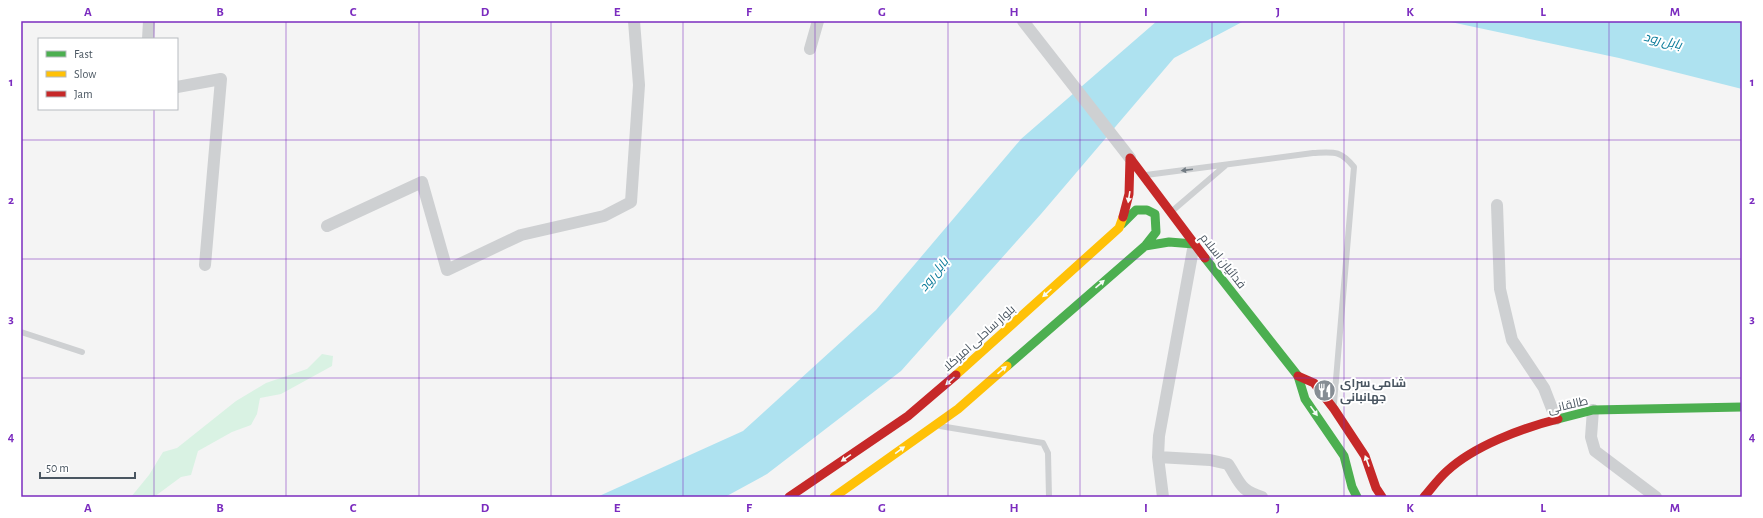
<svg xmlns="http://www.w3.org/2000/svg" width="1763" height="518" viewBox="0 0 1763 518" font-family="'Alegreya Sans',Cairo,sans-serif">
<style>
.green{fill:#d9f2e3}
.water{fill:#aee2f0}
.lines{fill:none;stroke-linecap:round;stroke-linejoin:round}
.lane{stroke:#ced0d2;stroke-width:6}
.street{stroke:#ced0d2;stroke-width:12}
.fast{stroke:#4caf50;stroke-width:9}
.slow{stroke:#ffc107;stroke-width:9}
.jam{stroke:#c62828;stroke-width:9}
.oneway{fill:#727b83}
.oneway2{fill:#f6fbf6}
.grid{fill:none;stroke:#7b2cbf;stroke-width:1;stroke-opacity:0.55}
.labels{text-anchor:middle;stroke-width:4;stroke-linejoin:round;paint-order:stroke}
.street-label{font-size:12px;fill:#4a5661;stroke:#fff}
.poi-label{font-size:12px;font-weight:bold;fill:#4a5661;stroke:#fff;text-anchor:start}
.water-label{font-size:13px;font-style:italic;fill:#0c7c9b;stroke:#fff}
.neatline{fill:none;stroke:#7b2cbf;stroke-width:1.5}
.grid-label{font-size:13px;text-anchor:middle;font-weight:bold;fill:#7b2cbf}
</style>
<rect width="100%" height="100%" fill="#f4f4f4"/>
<path class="green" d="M322,354L333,356L332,366L281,394L260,398L257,414L251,425L232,432L198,451L191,475L181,477L154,497H131L149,475L163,452L177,448L236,401L266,383L307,369Z"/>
<path class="water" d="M1157,21H1244L1174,58L1041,214L901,371L767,474L725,497H597L743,431L876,310L1021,139Z
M1446,21H1742V89L1619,58Z"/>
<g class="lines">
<path class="lane" d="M1146,175L1313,153C1334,152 1340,150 1354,167L1334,403
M1171,212L1226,165
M21,332L82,352
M940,426L1043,443L1048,453L1049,497"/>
<path class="street" d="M1023,21L1130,158
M148,39L149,21
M810,49L818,21
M177,87L221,79L205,265
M1497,205L1500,289L1512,340L1544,388L1556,419
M327,226L422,182L447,270L521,235L604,216L631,202L639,85L634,21
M1593,410L1591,437L1595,451L1656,497
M1158,457L1210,460L1228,464C1240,482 1240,491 1262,497
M1163,497L1158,457L1159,436L1194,244"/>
<path class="fast" d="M1122,224L1136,210H1147L1155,214L1156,232L1145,246
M1205,258L1298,376L1305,399L1344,456L1352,487L1357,497
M1007,366L1145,246L1169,242L1194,244
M1558,419L1593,410L1742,407"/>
<path class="slow" d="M956,375L1119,228L1123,217
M834,497L958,409L1007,366"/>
<path class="jam" d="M1130,158L1205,258
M1123,217L1129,194L1130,158
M1298,376L1314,383L1334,409L1365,456L1376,488L1382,497
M789,497L908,416L956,375
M1424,497C1431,489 1438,479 1447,471C1474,446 1522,428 1558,419"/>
</g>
<defs><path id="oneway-solid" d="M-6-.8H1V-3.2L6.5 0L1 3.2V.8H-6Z"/></defs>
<use class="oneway" href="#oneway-solid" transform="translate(1187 170) rotate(173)"/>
<g class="oneway2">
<use href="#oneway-solid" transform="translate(1129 197) rotate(99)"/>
<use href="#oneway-solid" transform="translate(1100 284) rotate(-41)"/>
<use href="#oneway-solid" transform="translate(1047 293) rotate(138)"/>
<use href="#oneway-solid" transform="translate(1002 370) rotate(-41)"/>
<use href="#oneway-solid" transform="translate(950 381) rotate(138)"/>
<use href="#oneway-solid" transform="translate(1314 411) rotate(54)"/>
<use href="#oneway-solid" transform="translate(900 450) rotate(-36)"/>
<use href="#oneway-solid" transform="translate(846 458) rotate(146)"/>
<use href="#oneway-solid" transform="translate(1367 461) rotate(-110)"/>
</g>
<path class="grid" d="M154,21V39M286,21V497M419,21V497M551,21V497M683,21V497M815,21V497M948,21V497M1080,21V497M1212,21V497M1344,21V497M1477,21V497M1609,21V497M154,109V497M21,140H1742M21,259H1742M21,378H1742"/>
<defs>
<symbol id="restaurant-disc" viewBox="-11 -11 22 22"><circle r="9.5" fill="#868d94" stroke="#fff"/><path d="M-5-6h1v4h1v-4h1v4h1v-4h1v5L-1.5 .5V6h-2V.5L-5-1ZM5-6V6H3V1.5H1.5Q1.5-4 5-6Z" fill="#fff"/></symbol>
</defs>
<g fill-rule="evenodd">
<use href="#restaurant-disc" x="1312" y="378" width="25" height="25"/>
</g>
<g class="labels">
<g class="street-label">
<text transform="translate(1223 261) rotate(52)" y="4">فدائیان اسلام</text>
<text transform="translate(979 338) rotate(-42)" y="4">بلوار ساحلی امیرکلا</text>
<text transform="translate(1568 405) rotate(-13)" y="4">طالقانی</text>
</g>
<g class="poi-label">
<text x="1340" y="387">شامی سرای<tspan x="1340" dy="14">جهانبانی</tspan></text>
</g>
<g class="water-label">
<text transform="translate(1663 40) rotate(13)" y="5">بابل رود</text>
<text transform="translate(933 274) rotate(-52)" y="5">بابل رود</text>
</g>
</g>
<rect width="1763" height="518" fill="none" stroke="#ffffff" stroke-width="44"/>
<rect x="38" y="38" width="140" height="72" fill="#ffffff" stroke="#b7bbc0"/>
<rect x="46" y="51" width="20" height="6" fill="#4caf50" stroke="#b7bbc0"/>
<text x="74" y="58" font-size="12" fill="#4a5661">Fast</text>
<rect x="46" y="71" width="20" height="6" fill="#ffc107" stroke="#b7bbc0"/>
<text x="74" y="78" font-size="12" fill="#4a5661">Slow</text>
<rect x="46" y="91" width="20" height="6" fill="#c62828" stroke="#b7bbc0"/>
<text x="74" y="98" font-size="12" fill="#4a5661">Jam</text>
<path d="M40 472v6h95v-6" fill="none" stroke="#4a5661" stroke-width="2"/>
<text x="46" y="472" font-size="12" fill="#4a5661" stroke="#ffffff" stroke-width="3" paint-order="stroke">50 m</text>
<rect x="22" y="22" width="1719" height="474" class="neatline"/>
<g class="grid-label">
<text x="88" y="16">A</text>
<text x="220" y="16">B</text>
<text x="353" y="16">C</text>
<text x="485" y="16">D</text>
<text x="617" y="16">E</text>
<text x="749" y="16">F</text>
<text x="882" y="16">G</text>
<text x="1014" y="16">H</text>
<text x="1146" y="16">I</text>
<text x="1278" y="16">J</text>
<text x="1410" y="16">K</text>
<text x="1543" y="16">L</text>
<text x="1675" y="16">M</text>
<text x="11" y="86">1</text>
<text x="1752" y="86">1</text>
<text x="11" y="204">2</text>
<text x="1752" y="204">2</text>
<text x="11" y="323">3</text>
<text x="1752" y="323">3</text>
<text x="11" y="441">4</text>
<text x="1752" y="441">4</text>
<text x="88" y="512">A</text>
<text x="220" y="512">B</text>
<text x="353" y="512">C</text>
<text x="485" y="512">D</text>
<text x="617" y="512">E</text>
<text x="749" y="512">F</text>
<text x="882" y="512">G</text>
<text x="1014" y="512">H</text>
<text x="1146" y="512">I</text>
<text x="1278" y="512">J</text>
<text x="1410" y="512">K</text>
<text x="1543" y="512">L</text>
<text x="1675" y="512">M</text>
</g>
</svg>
